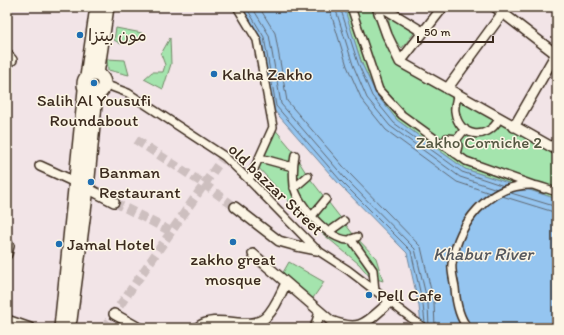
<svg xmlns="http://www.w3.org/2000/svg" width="564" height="335" viewBox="0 0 564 335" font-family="Itim,'Playpen Sans Arabic',sans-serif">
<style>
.green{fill:#a4e4ad;stroke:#708766}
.water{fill:#95c5f0;stroke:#71879c}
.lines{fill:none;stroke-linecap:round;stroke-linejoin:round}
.shore{stroke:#5f6872;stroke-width:1}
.minor-tunnel{stroke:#cdbfbf;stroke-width:9;stroke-dasharray:9 4.5;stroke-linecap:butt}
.pedestrian-casing{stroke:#3b2a1e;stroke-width:10}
.minor-casing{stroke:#3b2a1e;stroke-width:12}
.secondary-casing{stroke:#3b2a1e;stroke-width:16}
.pedestrian{stroke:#fcf5e5;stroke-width:7}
.minor{stroke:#fcf5e5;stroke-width:9}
.secondary{stroke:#fcf5e5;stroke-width:13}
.poi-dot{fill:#1f6fb2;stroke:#fcf5e5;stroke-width:1.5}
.labels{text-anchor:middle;stroke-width:3;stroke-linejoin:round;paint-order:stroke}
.poi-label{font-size:17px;fill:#3b2a1e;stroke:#fcf5e5;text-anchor:start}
.park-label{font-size:17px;fill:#555842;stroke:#fcf5e5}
.street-label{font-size:17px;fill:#3b2a1e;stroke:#fcf5e5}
.water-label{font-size:18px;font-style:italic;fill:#56585d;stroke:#fcf5e5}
</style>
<rect width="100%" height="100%" fill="#f2e4e7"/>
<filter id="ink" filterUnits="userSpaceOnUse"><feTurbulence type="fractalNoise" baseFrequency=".025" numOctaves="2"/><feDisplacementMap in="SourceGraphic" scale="8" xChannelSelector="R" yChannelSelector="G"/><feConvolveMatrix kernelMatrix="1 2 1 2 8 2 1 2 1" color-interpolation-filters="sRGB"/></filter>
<g filter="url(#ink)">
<path class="green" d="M343,7H378L400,62L557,150V199L465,169L397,120L376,94L363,66Z
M389,16L414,33L402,48C392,38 388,31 389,16Z
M116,28L142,33L140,41L133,40L121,44L114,40Z
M170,38L171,64L163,89L144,79L152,72H163L165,65L161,54Z
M107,59L125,60L129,75L108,70Z
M273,127L289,146L308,176L353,234L376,258L383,281L370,277L359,264L305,219L257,166Z
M289,262L324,282L311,301L281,276Z"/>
<path class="water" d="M241,7H344L361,62L376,94L397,120L465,169L557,199V328H419L421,325L419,306L407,253L338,183L272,108L261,38Z"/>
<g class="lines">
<path class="shore" d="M246,7L264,37L276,106L341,181L411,251L423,305L425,323
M252,7L269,35L281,104L344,177L415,249L428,304L429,328
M259,7L275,33L287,101L349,173L421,247L434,303L435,328
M329,7L347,66L362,100L386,130L457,182L490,193
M335,7L353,65L367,98L390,126L460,177L497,189
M340,7L358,63L372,96L394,123L462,172L504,186
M511,193L557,207
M502,196L557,213"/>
<path class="minor-tunnel" d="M136,140L204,184L235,207
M114,202L170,231
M104,328L224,156"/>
<defs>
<path id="pedestrian" d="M237,7L257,40L273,127L249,180
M351,7L379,90L402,115L466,161L544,189
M104,84L128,93L224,156L249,180L317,250L348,270L424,328
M457,95C457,99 454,106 455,111C458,137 487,142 499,119
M444,146L447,138L457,139L465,129
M456,154L458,146L457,139
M295,155C293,165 293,176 294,186C297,204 328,239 348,240C350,240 354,238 357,237
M260,158L293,167
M294,188L308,176
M312,216L326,199
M330,231L344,221
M351,239L373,270L375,291
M468,328C459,318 456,301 455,288C454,281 451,271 452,264C458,224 487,185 531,185C539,185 549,190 557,192"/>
<path id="minor" d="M377,7L387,35L400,62L557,150
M382,7L423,32
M495,7L556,54
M7,54L12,60
M400,62L443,7
M447,89L507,7
M514,127L557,52
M40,166L75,182
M87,188L114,202
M235,207L279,241L297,246L317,250
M7,243L9,246L7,254
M253,254L331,321C362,333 366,322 390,302
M114,314L139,328
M7,320L30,328
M197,328C215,312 249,332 265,318C275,309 280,295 286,283
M315,328L320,312"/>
<path id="secondary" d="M84 84a10 10 0 1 1 20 0a10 10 0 1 1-20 0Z
M97,74L107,7
M87,77L97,7
M70,320L87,188L96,94
M61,328L85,90"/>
</defs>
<use href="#pedestrian" class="pedestrian-casing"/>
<use href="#minor" class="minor-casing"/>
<use href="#secondary" class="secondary-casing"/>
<use href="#pedestrian" class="pedestrian"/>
<use href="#minor" class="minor"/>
<use href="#secondary" class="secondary"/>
</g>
</g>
<g class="poi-dot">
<circle cx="80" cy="35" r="4"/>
<circle cx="214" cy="74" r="4"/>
<circle cx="94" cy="83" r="4"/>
<circle cx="91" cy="182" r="4"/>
<circle cx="233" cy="242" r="4"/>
<circle cx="59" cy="244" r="4"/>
<circle cx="369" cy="295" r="4"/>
</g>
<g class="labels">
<g class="poi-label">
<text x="88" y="41">مون بيتزا</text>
<text x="222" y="80">Kalha Zakho</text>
<text x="94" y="106" text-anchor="middle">Salih Al Yousufi<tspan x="94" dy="20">Roundabout</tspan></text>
<text x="99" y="178">Banman<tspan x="99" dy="20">Restaurant</tspan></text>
<text x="67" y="250">Jamal Hotel</text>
<text x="233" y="265" text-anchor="middle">zakho great<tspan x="233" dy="20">mosque</tspan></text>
<text x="377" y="301">Pell Cafe</text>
</g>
<g class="park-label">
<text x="479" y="148">Zakho Corniche 2</text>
</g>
<g class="street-label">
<text transform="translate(276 189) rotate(44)" y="6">old bazzar Street</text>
</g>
<g class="water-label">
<text x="483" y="260">Khabur River</text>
</g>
</g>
<rect width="564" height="335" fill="none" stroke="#fcf5e5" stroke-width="24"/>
<rect x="12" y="12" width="540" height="311" fill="none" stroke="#3b2a1e" stroke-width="1.5" filter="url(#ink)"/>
<path d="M418 36v6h75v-6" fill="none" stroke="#3b2a1e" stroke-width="2"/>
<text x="424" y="36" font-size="12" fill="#3b2a1e" stroke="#fcf5e5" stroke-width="3" paint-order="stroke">50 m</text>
</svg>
